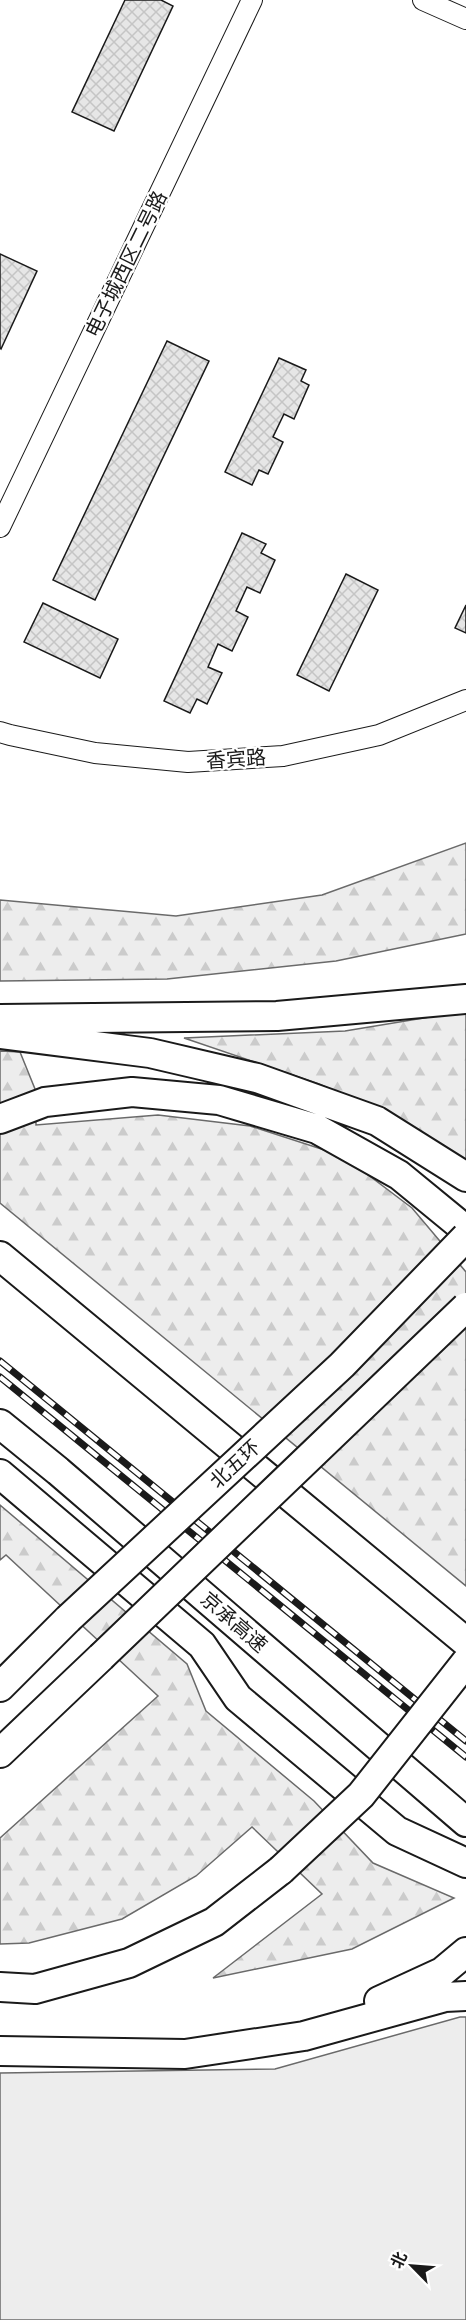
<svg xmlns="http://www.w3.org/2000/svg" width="466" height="2320" viewBox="0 0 466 2320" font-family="'DM Sans','Noto Sans SC',sans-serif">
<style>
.built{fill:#ededed;stroke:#6a6a6a;stroke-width:1.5}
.forest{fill:url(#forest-firs);stroke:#6a6a6a;stroke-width:1.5}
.building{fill:url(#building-cross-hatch);stroke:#1a1a1a;stroke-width:1.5}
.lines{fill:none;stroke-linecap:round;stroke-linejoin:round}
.tertiary-casing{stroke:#1a1a1a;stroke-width:22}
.motorway-casing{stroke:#1a1a1a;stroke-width:32}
.tertiary{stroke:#fff;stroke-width:20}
.motorway{stroke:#fff;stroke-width:28}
.rail-casing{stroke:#1a1a1a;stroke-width:7}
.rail{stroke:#fff;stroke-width:4.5;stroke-dasharray:14;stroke-linecap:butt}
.motorway-bridge-casing{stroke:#1a1a1a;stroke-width:32;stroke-linecap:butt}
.motorway-bridge{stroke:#fff;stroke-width:28}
.labels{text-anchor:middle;stroke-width:4.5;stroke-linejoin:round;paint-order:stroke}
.street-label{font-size:20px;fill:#1a1a1a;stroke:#fff}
</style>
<defs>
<pattern id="forest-firs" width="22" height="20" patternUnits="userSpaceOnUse" patternTransform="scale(1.5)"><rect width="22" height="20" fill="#ededed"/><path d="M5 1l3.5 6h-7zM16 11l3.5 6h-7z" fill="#cbcbcb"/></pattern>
<pattern id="building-cross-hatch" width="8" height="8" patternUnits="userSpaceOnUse" patternTransform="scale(1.5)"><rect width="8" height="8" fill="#e6e6e6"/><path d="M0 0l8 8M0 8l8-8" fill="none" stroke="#c5c5c5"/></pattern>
</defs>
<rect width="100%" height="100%" fill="#fff"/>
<path class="built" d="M460,2017H466V2320H0V2073L275,2069Z"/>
<path class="forest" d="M466,843V934L336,961L167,979L0,981V900L176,916L322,895Z
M466,1011V1161L393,1116L319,1084L184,1038L345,1031Z
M0,1051L20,1052L35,1089L36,1125L158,1115L250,1126L343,1156L412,1208L466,1272V1586L0,1203Z
M0,1505L187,1664L206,1711L314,1801L373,1863L454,1898L352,1949L213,1978L322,1894L252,1827L196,1876L122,1919L29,1943L0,1944V1838L158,1696L6,1555L0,1560Z"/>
<path class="building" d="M125,0H161L173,6L114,131L72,112Z
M0,254L37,271L1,349L0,348Z
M167,341L209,361L95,600L53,580Z
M279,358L306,370L301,381L309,385L294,419L284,414L273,437L283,442L268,474L259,470L252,485L225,472Z
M242,533L266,544L261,553L275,560L260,593L247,587L236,611L248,617L232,651L218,644L208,667L222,673L207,704L197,699L190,713L164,701Z
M346,574L378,590L329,691L297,675Z
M43,603L118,639L100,678L24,642Z
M466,605V633L455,628Z"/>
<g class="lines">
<defs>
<path id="tertiary" d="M423,0L466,19
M0,527L252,0
M0,732L10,735L95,753L188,762L283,756L379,735L466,700"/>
<path id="motorway" d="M0,1019L277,1016L466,999
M0,1034L150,1053L257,1078L377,1121L466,1177
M0,1119L45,1102L132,1092L219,1100L317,1129L399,1175L466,1230
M0,1256L466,1642
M0,1424L58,1471L466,1822
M0,1474L202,1645L238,1698L397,1831L466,1863
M0,1687L68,1619
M0,1753L101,1657
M0,1987L35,1989L129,1963L214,1922L281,1870
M379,2001L442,1972L466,1952
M0,2051L185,2054L304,2036L445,1997L466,1996"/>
</defs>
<use href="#tertiary" class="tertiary-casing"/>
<use href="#motorway" class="motorway-casing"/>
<use href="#tertiary" class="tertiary"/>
<use href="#motorway" class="motorway"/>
<defs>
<path id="rail" d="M0,1361L466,1741
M0,1377L466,1757"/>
</defs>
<use href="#rail" class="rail-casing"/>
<use href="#rail" class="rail"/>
<defs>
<path id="motorway-bridge" d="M68,1619L342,1365L466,1237
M101,1657L466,1307
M281,1870L361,1795L466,1662"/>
</defs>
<use href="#motorway-bridge" class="motorway-bridge-casing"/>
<use href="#motorway-bridge" class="motorway-bridge"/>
</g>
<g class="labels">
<g class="street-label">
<text transform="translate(126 264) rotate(-64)" y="7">电子城西区二号路</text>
<text transform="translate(236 759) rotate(-4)" y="7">香宾路</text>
<text transform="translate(235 1464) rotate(-43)" y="7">北五环</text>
<text transform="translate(234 1622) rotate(41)" y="7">京承高速</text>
</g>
</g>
<g transform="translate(412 2266) rotate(295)" stroke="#ffffff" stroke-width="4.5" paint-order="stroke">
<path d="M0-4.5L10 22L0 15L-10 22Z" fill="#1a1a1a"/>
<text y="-9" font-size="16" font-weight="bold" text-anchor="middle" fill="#1a1a1a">北</text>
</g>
</svg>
